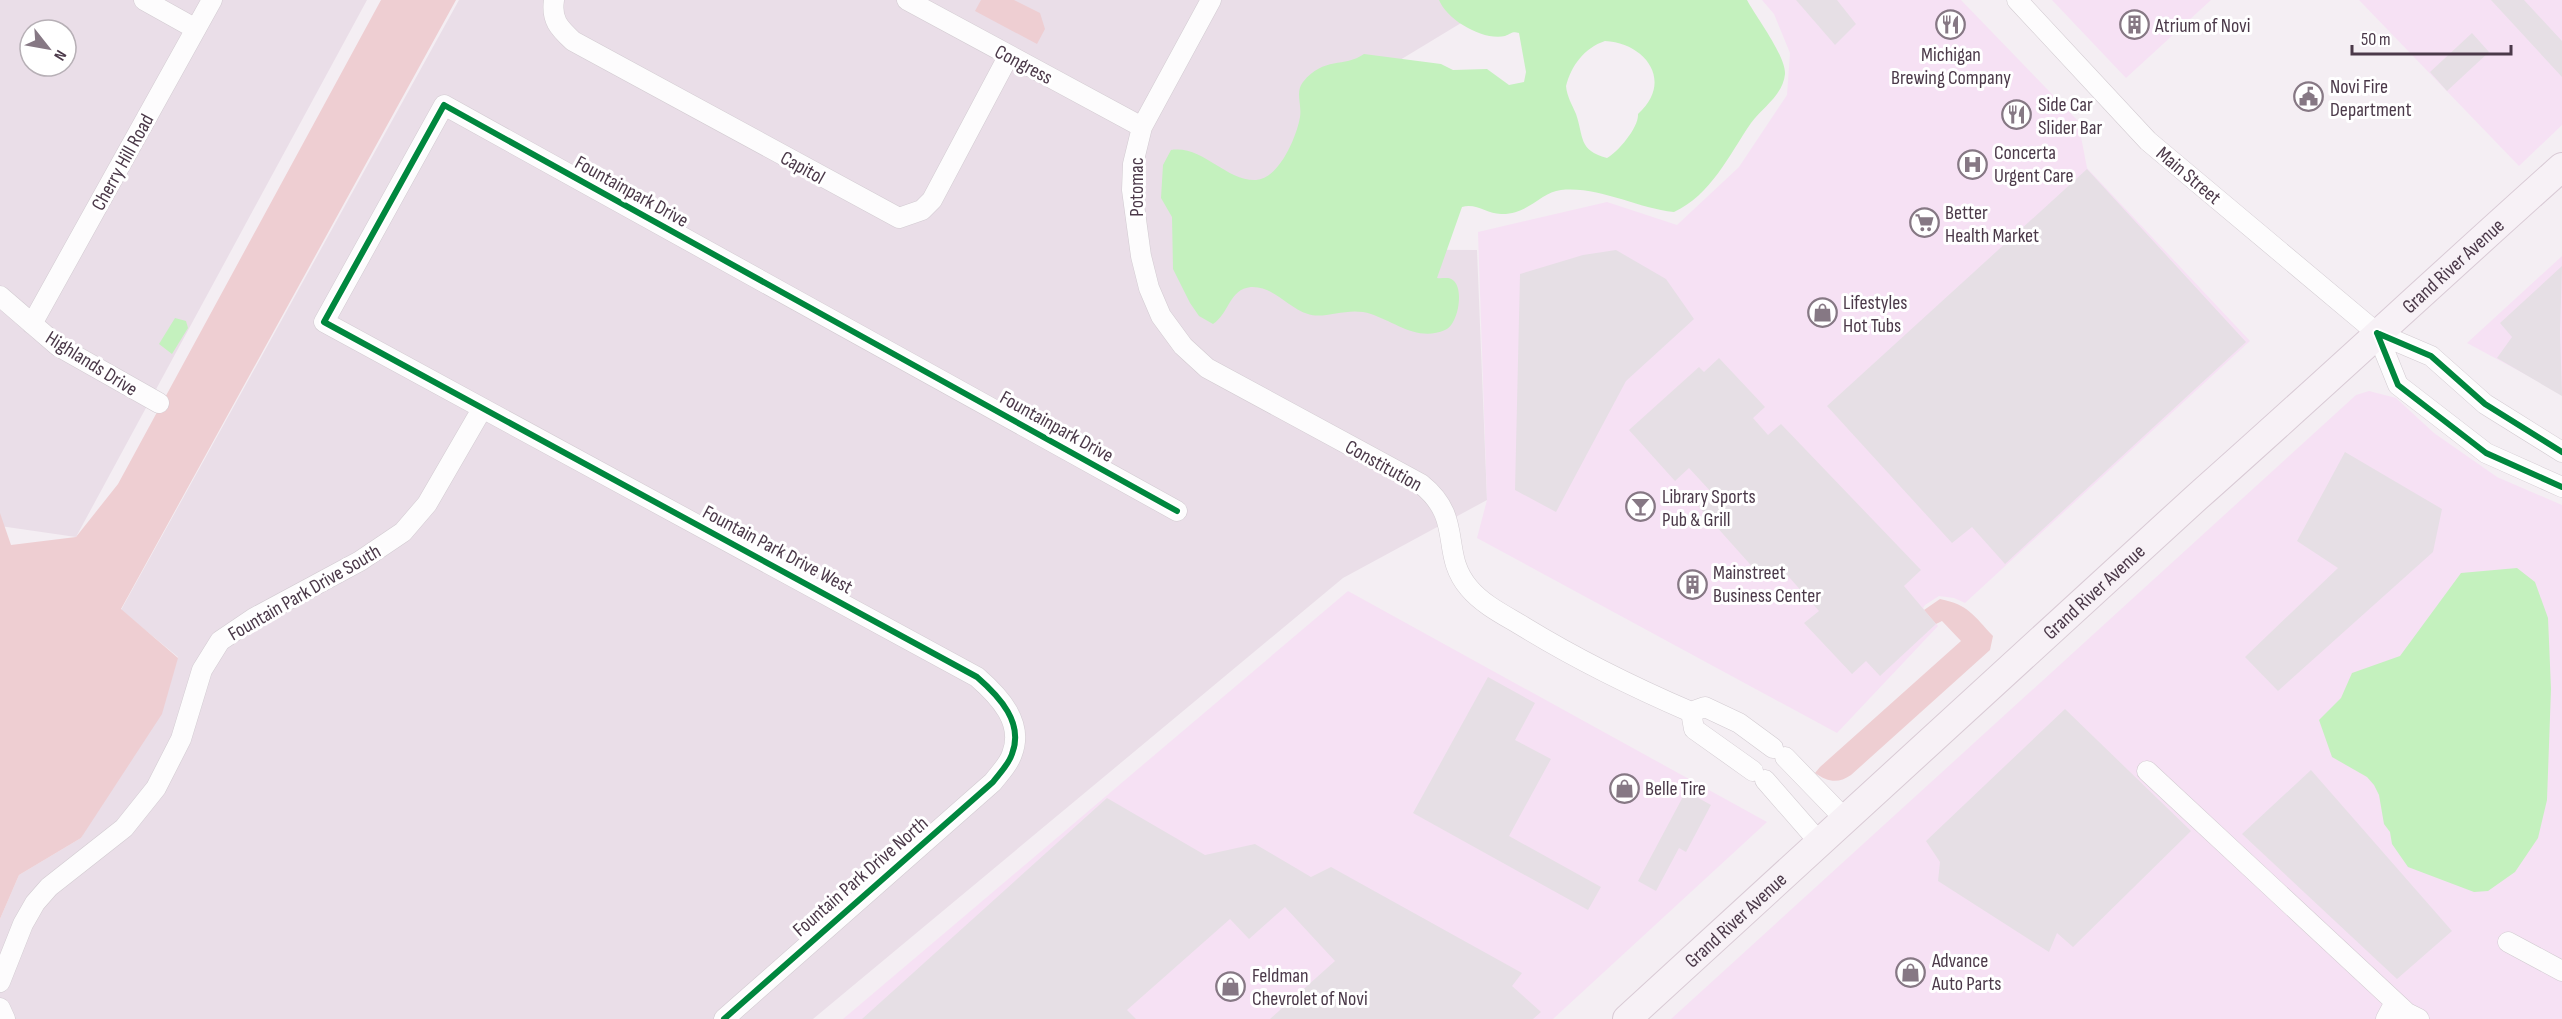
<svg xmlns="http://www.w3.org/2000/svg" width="2562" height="1019" viewBox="0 0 2562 1019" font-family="'Sofia Sans Condensed',sans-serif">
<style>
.residential{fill:#eadee8;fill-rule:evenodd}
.commercial{fill:#f6e1f4}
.green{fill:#eeced2}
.parking{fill:#e6dfe5}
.water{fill:#c4f1be;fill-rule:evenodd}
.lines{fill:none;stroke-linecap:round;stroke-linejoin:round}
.minor-casing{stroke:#d2cbd1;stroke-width:21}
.secondary-casing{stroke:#d9cad5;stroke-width:30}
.minor{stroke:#fdfcfd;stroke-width:20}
.secondary{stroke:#f7f1f6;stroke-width:28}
.cycleway-casing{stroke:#fff;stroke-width:10}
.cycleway{stroke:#00873e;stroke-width:6}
.labels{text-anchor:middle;stroke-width:6;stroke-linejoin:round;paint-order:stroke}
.poi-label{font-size:20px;fill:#4b3949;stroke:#fff;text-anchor:start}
.street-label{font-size:20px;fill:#4b3949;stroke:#fff}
</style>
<rect width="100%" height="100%" fill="#f4eef3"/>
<path class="residential" d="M0,0H367L76,537L0,526ZM30,30H66V66H30Z
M459,0H1499L1367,80L1280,249L1477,250L1487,500L1343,578L813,1019H0V919L19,875L81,838L178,657L121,610Z"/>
<path class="commercial" d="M1762,0H1961L2078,121L2087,168L2250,341L1965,603L1954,598L1939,596L1925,605L1923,608L1938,626L1837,733L1477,538L1487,500L1478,232L1607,202L1677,225L1739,167L1787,95L1790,53L1774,14Z
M2052,0H2211L2126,78Z
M2359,0H2562V125L2519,166Z
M2562,256V394L2467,343Z
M2369,391L2396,398L2434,433L2497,477L2562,505V1019H1671L2356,395Z
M1348,591L1767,822L1553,1019H843Z"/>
<path class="green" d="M381,0H456L121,609L178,658L162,714L81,838L19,875L0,919V513L11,545L76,537L118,484Z
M981,0H1014L1040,13L1045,29L1037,44L975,11Z
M1940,599C1969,605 1973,615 1993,636L1990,650L1851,775C1838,784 1828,782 1815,773L1820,767L1961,641L1942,621L1936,624L1924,610Z"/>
<path class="parking" d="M1796,0H1837L1856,24L1835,45Z
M2491,0H2524L2562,41V77Z
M2472,33L2489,52L2447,91L2430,72Z
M2087,169L2246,342L2005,564L1972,527L1952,543L1827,406Z
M1616,250L1666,279L1694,319L1626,381L1556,512L1515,490L1520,274L1583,255Z
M2562,266L2560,332L2562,396L2497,358L2512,337L2500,323Z
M1719,358L1765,407L1753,418L1768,435L1781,424L1921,570L1904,586L1936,624L1880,676L1866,661L1852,674L1804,623L1819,611L1781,568L1765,581L1698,506L1712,493L1689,468L1675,481L1629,430L1699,367L1704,372Z
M2345,452L2442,509L2433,552L2278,691L2245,657L2338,568L2297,541Z
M1488,677L1535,703L1515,740L1551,759L1509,836L1601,887L1588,910L1413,813Z
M2065,709L2191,831L2073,947L2057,933L2049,952L1938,881L1940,862L1926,841Z
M2311,770L2452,931L2397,979L2242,834Z
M1686,791L1711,805L1686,852L1679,848L1656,891L1638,881Z
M1107,798L1205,855L1255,844L1311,877L1331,867L1522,973L1512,986L1541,1012L1533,1019H1270L1335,961L1285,907L1249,939L1230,919L1127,1010L1136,1019H862Z"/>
<path class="water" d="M1439,0H1747C1756,17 1786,56 1785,74C1783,95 1763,107 1751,123C1729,155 1711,195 1674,212C1636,208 1599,186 1561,190C1541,192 1528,215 1501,214C1487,214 1477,203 1462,207L1437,278C1443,279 1449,276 1454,281C1464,291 1458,325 1445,330C1418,342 1395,322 1371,314C1348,306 1325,320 1308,314C1288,308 1274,286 1251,287C1229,289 1229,314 1213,324L1199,316L1190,303L1173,269L1172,217L1161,198L1163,165L1171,150C1203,145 1225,181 1256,180C1279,179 1297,136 1300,117C1302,104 1295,92 1303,82C1324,56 1344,68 1364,54L1441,64L1453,70L1487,69L1509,85L1524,82L1526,72L1519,33C1512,31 1511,34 1505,36C1483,41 1447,20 1439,0ZM1605,41C1646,43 1674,82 1638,114C1639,127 1618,152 1607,158C1578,150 1584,137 1576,114C1572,104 1567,97 1566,86C1571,66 1584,48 1605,41Z
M175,318L186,321L188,328L172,354L159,344Z
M2517,568L2535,582L2548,618L2551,689L2547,800L2538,838L2515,872L2488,891L2474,892L2408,867L2392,844L2390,832L2384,824L2379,795L2374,785L2367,777L2332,757L2319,720L2341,698L2352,673L2400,656L2461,573Z"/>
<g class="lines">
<defs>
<path id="minor" d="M144,0L196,29
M554,0C551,20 559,28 573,41L899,218L922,210L932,200L1009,55
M907,0L1142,127
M1211,0L1142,127L1133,164L1132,190L1141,256L1149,288L1161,316L1183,346L1207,368L1421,484C1465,519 1439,553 1469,588C1483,605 1506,616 1524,627C1578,660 1633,687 1691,712L1705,707L1739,723L1773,748
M2017,0L2148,141L2377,333L2431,356L2485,404L2562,452
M0,296L58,346L159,403
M32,324L212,0
M2377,333L2398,385L2486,453L2562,487
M1691,712L1694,729L1753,771
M1785,757L1845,819
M2147,771L2407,1013L2419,1019
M1765,780L1820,843
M2508,942L2562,971
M0,982L23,924L35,903L49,887L124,828L156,788L181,739L202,670L220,641L254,618L360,561L403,532L427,504L482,409
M0,1008L5,1019
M724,1019L993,782C999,774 1009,764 1012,754C1024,723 1000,697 977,677L324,322L444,105L1177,511
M2386,1019L2395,1002"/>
<g id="secondary">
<path id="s1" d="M1627,1019L2196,498C2319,389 2439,277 2562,167"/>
</g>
</defs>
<use href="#minor" class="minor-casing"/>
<use href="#secondary" class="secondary-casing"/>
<use href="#minor" class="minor"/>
<use href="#secondary" class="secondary"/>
<defs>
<path id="cycleway" d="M2377,333L2398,385L2486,453L2562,487
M2377,333L2431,356L2485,404L2562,452
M724,1019L993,782C999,774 1009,764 1012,754C1024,723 1000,697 977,677L324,322L444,105L1177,511"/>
</defs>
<use href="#cycleway" class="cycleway-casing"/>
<use href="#cycleway" class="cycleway"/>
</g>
<defs>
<symbol id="restaurant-ring" viewBox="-11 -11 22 22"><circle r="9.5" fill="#fff" stroke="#867884" stroke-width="1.5"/><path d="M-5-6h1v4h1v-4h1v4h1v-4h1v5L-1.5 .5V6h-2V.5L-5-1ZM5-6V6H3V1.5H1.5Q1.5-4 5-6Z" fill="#867884"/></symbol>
<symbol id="building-ring" viewBox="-11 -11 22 22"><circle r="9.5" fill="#fff" stroke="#867884" stroke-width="1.5"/><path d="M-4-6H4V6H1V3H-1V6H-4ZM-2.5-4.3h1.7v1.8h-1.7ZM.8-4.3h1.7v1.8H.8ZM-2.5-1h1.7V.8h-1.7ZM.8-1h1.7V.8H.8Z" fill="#867884"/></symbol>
<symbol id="civic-ring" viewBox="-11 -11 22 22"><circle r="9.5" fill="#fff" stroke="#867884" stroke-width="1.5"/><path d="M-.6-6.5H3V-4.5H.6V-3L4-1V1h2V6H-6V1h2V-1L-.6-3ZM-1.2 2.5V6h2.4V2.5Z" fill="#867884"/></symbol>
<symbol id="hospital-ring" viewBox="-11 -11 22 22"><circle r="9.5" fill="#fff" stroke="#867884" stroke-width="1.5"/><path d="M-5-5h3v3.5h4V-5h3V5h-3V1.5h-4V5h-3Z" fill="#867884"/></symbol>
<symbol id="supermarket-ring" viewBox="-11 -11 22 22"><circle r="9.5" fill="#fff" stroke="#867884" stroke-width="1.5"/><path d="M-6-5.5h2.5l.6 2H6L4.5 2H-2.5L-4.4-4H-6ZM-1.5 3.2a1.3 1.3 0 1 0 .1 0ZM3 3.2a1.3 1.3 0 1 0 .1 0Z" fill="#867884"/></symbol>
<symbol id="shop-ring" viewBox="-11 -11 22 22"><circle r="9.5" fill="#fff" stroke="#867884" stroke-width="1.5"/><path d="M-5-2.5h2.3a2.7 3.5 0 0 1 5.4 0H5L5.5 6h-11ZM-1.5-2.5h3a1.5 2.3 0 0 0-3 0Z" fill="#867884"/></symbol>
<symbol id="bar-ring" viewBox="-11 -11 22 22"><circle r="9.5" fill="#fff" stroke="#867884" stroke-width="1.5"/><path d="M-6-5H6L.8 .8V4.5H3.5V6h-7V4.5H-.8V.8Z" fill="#867884"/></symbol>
</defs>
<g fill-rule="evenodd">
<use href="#restaurant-ring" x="1934" y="8" width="33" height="33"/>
<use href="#building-ring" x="2118" y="8" width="33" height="33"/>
<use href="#civic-ring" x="2292" y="80" width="33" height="33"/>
<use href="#restaurant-ring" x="2000" y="98" width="33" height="33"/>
<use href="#hospital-ring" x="1956" y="148" width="33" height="33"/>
<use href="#supermarket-ring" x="1908" y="206" width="33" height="33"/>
<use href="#shop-ring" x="1806" y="296" width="33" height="33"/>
<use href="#bar-ring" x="1624" y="490" width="33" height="33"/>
<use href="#building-ring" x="1676" y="568" width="33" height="33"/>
<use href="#shop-ring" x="1608" y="772" width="33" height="33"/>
<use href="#shop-ring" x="1894" y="956" width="33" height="33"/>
<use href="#shop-ring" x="1214" y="970" width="33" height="33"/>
</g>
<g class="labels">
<g class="poi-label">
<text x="2155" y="32">Atrium of Novi</text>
<text x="1951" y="61" text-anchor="middle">Michigan<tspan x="1951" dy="23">Brewing Company</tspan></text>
<text x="2330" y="93">Novi Fire<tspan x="2330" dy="23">Department</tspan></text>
<text x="2038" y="111">Side Car<tspan x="2038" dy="23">Slider Bar</tspan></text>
<text x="1994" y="159">Concerta<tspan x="1994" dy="23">Urgent Care</tspan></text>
<text x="1945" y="219">Better<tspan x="1945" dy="23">Health Market</tspan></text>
<text x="1843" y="309">Lifestyles<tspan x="1843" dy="23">Hot Tubs</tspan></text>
<text x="1662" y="503">Library Sports<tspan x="1662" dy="23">Pub &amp; Grill</tspan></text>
<text x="1713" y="579">Mainstreet<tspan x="1713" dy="23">Business Center</tspan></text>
<text x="1645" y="795">Belle Tire</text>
<text x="1932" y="967">Advance<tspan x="1932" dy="23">Auto Parts</tspan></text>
<text x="1252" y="982">Feldman<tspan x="1252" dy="23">Chevrolet of Novi</tspan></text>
</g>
<g class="street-label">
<text transform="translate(1024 64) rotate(28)" y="7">Congress</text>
<text transform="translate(122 162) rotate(-61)" y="7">Cherry Hill Road</text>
<text transform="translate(803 167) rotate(29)" y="7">Capitol</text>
<text transform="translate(2189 175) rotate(40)" y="7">Main Street</text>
<text transform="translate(1136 187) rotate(-90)" y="7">Potomac</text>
<text transform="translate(632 191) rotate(29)" y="7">Fountainpark Drive</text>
<text dy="7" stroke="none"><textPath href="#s1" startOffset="1118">Grand River Avenue</textPath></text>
<text transform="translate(92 363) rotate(32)" y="7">Highlands Drive</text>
<text transform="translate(1057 426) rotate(29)" y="7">Fountainpark Drive</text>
<text transform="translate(1384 465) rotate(29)" y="7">Constitution</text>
<text transform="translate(778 549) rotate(28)" y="7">Fountain Park Drive West</text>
<text transform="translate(304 592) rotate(-30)" y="7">Fountain Park Drive South</text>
<text dy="7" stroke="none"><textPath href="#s1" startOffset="633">Grand River Avenue</textPath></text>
<text transform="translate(860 876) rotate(-41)" y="7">Fountain Park Drive North</text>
<text dy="7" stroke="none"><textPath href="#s1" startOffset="147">Grand River Avenue</textPath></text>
</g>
</g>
<g transform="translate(48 48) rotate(121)"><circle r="28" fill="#ffffff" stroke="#b7b0b6" stroke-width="1.5"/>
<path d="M0-4.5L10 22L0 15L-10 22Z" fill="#867884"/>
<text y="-9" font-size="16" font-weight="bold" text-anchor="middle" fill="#4b3949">N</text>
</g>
<path d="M2352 45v9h159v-9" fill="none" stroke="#4b3949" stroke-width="3"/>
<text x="2361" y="45" font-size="18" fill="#4b3949" stroke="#ffffff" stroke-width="4.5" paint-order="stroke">50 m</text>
</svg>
